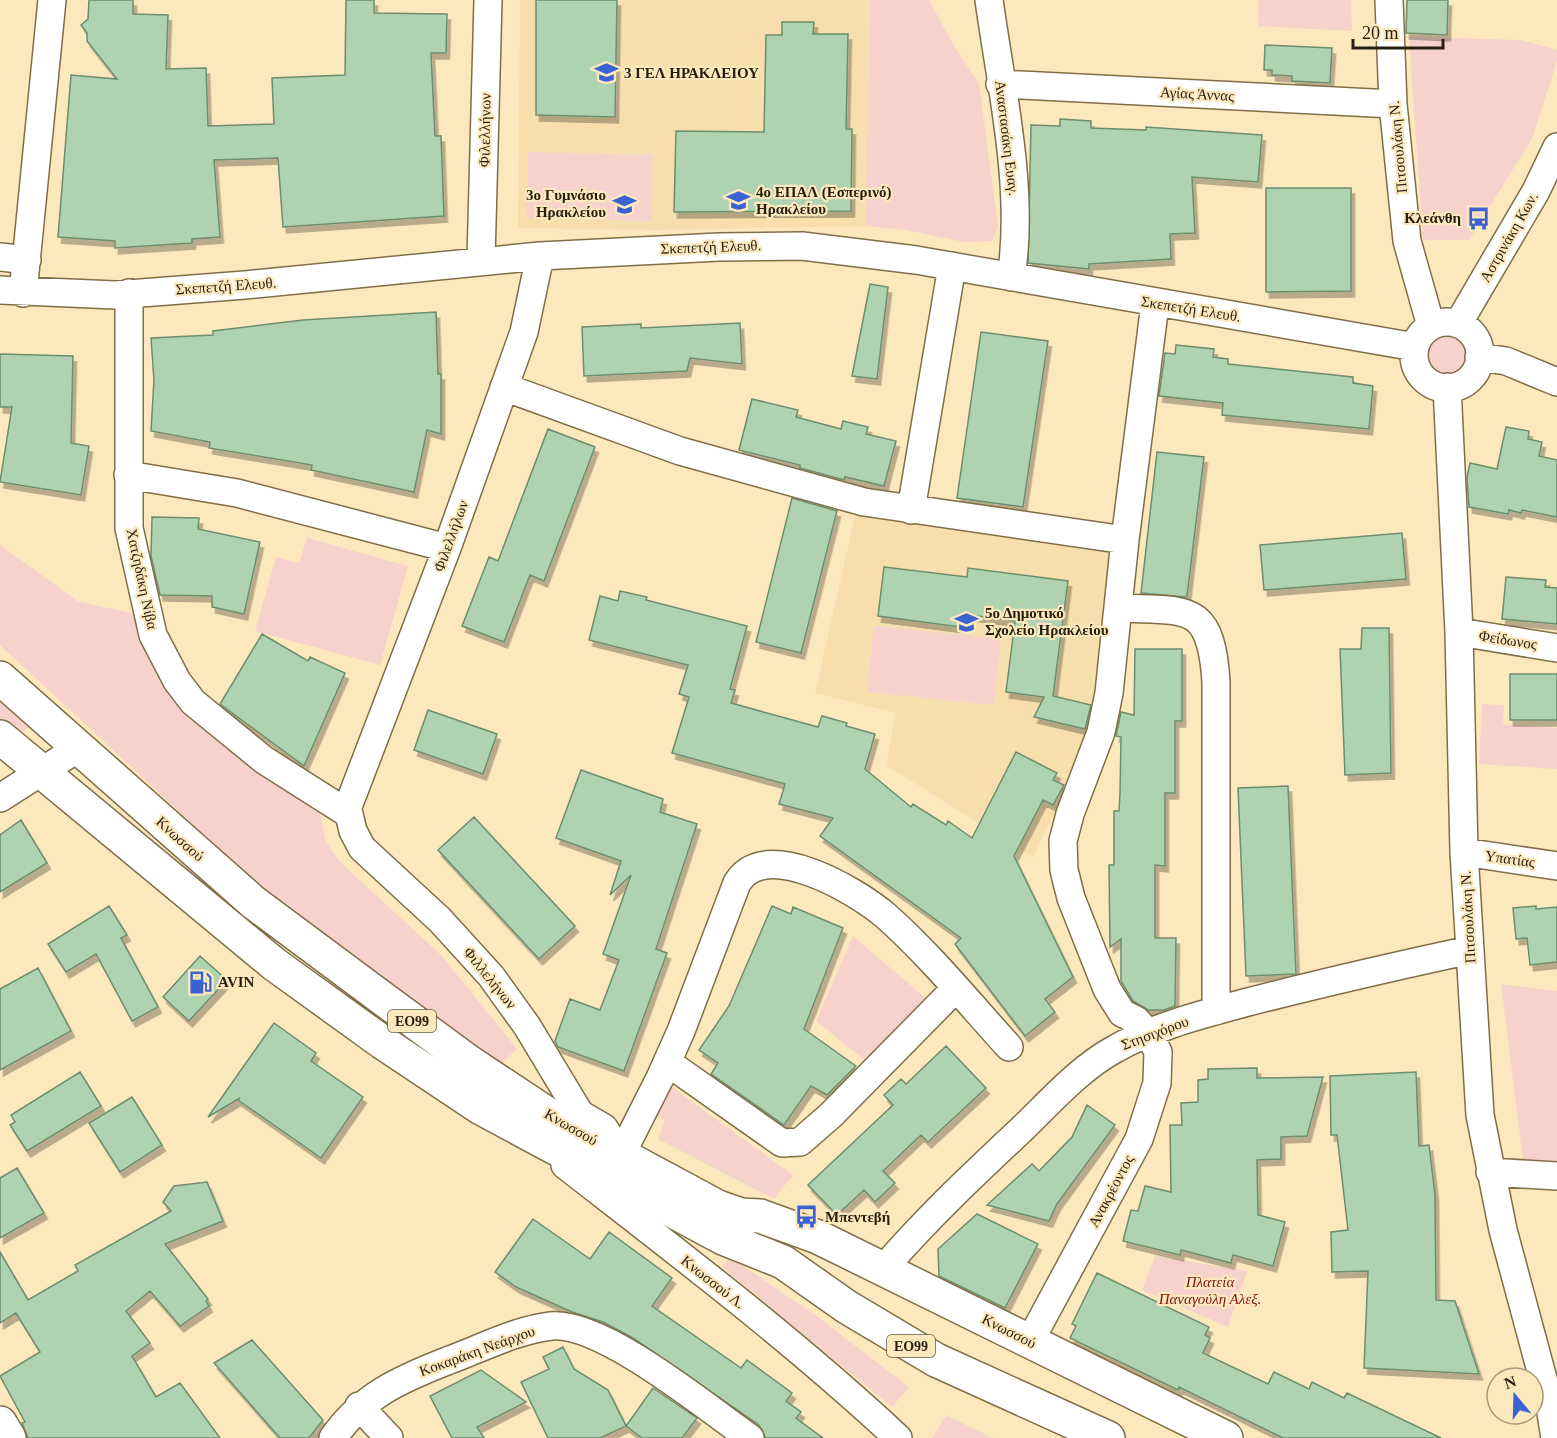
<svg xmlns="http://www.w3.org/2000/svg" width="1557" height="1438" viewBox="0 0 1557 1438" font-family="'Times New Roman',serif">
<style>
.built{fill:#f6dfad}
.green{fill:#f7d2cd}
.building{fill:#afd2b0;stroke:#6d8d6e;stroke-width:1.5;filter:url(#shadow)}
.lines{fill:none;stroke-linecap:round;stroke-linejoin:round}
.street-casing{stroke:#806e47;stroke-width:30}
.secondary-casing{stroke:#806e47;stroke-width:36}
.primary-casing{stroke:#806e47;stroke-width:36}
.street{stroke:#fff;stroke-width:27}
.secondary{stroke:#fff;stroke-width:33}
.primary{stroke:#fff;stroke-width:33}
.labels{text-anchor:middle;stroke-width:4.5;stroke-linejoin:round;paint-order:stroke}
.shield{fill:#fce8bd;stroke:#665b43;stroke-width:1.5}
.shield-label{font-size:14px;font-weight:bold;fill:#261f0f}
.poi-label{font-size:15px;font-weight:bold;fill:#261f0f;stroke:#fce8bd;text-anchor:start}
.street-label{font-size:15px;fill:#261f0f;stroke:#fce8bd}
.park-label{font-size:15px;font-style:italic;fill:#7d1115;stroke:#fce8bd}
</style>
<defs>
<filter id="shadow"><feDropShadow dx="3.5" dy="6" stdDeviation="0" flood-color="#0004"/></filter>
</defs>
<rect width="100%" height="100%" fill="#fce8bd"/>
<path class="built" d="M520,0H870L865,226L659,230L518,228Z
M855,516L1111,551L1093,734L1033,857L886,765L896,713L815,693Z"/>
<path class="green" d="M870,0H929L955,48L979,83L998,227L992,241L964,242L906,230L865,226Z
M1259,0H1351L1352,31L1258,26Z
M1409,37L1521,40L1557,50V61L1532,139L1469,240H1423Z
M528,152L653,155L652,221L526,218Z
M1426 355a21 21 0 1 1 42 0a21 21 0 1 1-42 0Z
M307,538L408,566L380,665L255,631L276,557L299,563Z
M0,545L79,602L142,615L157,676L174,701L286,789L320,813L326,842L340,862L442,956L517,1049L498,1067L341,953L243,871L0,645Z
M874,626L1001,639L994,705L867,692Z
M0,698L34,723L20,734L0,719Z
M1482,704L1504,705L1503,724L1557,728V769L1479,764Z
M853,936L928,1000L868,1063L816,1021Z
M1501,984L1557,991V1164L1523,1160Z
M668,1084L793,1175L774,1199L658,1139L665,1120L654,1113Z
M1155,1256L1247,1271L1228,1327L1142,1290Z
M730,1257L814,1314L909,1387L892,1407L722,1267Z
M946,1415L993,1438H932Z"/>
<path class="building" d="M89,0H133V14L168,15L166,69L206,68L208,126L274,124L272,78L345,75L346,0H374V13L447,14L446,53H431L435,136H441L444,216L283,227L278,158L214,160L220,237L192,239V243L115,248V241L58,237L71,75L117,79L87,41V33L81,25L88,19Z
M536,0H617L615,117L536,115Z
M1407,0H1448L1447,35L1406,33Z
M782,22H814L813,34H848L846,129H852L851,211L674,212L676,131L764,132L766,35H782Z
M1265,45L1332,48L1330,83L1292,81V76L1272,75V70H1264Z
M1060,119L1091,121V128L1146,130V127L1262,135L1258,182L1192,177L1195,233L1170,234L1171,259L1089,264V269L1028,263L1031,125L1060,126Z
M1266,188H1351V291L1266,292Z
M870,284L888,287L877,379L852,376Z
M436,312L438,374H441V434L427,430L414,492L311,470L312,465L209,448L210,442L151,431L154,380L151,338L213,335V331L303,320Z
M740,323L742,364L690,358L687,371L584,376L582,327L641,324V328Z
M981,332L1048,341L1023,507L957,498Z
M1176,345L1214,349L1213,357L1228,359V364L1353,377V383L1373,386L1369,429L1222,415L1223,403L1159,396L1165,353L1175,354Z
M0,354L73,356L71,443L89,446L81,495L0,482L12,407H0Z
M752,399L798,410L796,417L841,429L843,421L868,427L866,434L896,441L884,486L845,477L844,480L800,468V465L739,450Z
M1506,427L1529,431L1528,439L1542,442L1539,456L1557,460V517L1522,510L1521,513L1509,510L1508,514L1469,507L1467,478L1470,463L1497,469Z
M548,429L595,447L544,581L530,575L504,642L462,626L489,557L498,561Z
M1157,452L1204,457L1187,596L1185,597L1141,593Z
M792,498L837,511L801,653L756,642Z
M152,517L199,518L198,529L260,542L244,614L212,607V596L160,595L151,556Z
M1402,533L1406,579L1264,590L1260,545Z
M884,567L967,577L968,568L1068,581L1053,696L1091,705L1085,729L1034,717L1044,697L1006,692L1015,621L962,614L960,627L878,616Z
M1506,577L1546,580L1545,587L1557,588V624L1502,619Z
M620,591L647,597L646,600L747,626L730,689L735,690L731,703L818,727L822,716L847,723L846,726L875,734L865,769L911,807L913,804L946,825L948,821L972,838L1016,752L1057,773L1053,780L1064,785L1053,805L1043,800L1014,856L1073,977L1045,999L1055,1012L1025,1036L955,944L961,938L820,836L833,818L779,804L785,784L672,753L689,697L679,694L688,665L589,640L600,596L618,601Z
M1362,628H1389L1391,773L1345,775L1340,649H1361Z
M262,634L308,661L310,657L345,673L304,766L220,704Z
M1135,649H1182V721H1175V793H1165V866L1155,865V938H1176L1175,1006L1164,1010H1148L1133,1001L1121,981V939L1110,947L1109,865H1114V811H1119L1120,793L1121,737L1116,736L1121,712L1134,715Z
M1510,674H1557V720H1510Z
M428,710L497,734L483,774L414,750Z
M581,770L663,799L660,812L697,824L656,949L667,953L624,1071L558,1047L555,1041L570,999L600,1010L619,960L603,954L631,875L610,895L621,861L556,838Z
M1288,786L1296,974L1246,976L1238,788Z
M474,817L575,926L539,959L438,850Z
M21,820L47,863L0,892V835Z
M109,906L127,935L121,938L158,1007L132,1021L96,954L66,972L48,944Z
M772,906L791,914L793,907L843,928L804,1029L856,1066L827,1095L811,1086L784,1125L711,1074L718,1063L699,1050L729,1006Z
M1536,906V909L1557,907V962L1530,965L1527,938L1516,939L1513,908Z
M200,956L227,980L189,1021L163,997Z
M38,968L71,1031L0,1070V989Z
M274,1023L316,1053L311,1061L363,1097L321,1158L238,1100L240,1098L208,1117Z
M946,1046L986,1088L928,1142L921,1135L883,1171L895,1183L875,1202L864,1190L837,1215L808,1185L893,1105L884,1095L901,1079L906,1084Z
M1257,1068V1078L1323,1077L1307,1136L1281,1137V1159L1257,1160L1258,1215L1285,1222L1273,1266L1233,1255L1231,1263L1181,1250L1180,1255L1123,1241L1131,1210L1138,1211L1145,1186L1171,1192L1170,1125H1182L1181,1103L1198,1102V1080L1208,1079V1069Z
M80,1072L101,1106L27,1151L10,1125L15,1122L11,1115Z
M1416,1072L1419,1146L1429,1145L1435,1195L1436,1300L1455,1301L1479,1374L1364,1368L1368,1271L1332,1272L1331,1232L1348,1230L1337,1135H1331L1330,1076Z
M132,1097L162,1145L120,1172L89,1123Z
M1087,1105L1115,1125L1057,1204L1049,1221L987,1205L1032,1164L1039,1171L1072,1137Z
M17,1168L44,1213L0,1238V1178Z
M207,1182L223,1221L165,1244L208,1299L206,1301L209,1306L180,1326L150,1291L126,1311L150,1343L132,1356L156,1397L180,1383L220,1438H28L22,1423L25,1422L0,1376L40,1352L16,1313L0,1323V1252L28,1300L78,1271L75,1265L171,1211L163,1202L174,1186Z
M977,1214L1038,1244L1005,1308L939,1276L938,1249Z
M533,1219L590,1259L609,1232L672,1278L652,1306L741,1368L747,1360L792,1393L786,1401L801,1412L796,1418L823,1438H766L759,1425L633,1338L603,1322L572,1312L516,1287L495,1272Z
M1097,1273L1209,1327L1205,1335L1210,1338L1203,1353L1268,1384L1274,1372L1309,1389L1312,1382L1344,1398L1347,1393L1441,1438H1283L1179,1387L1178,1390L1070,1338L1076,1326L1072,1324Z
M252,1340L323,1420L309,1438H280L214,1363Z
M563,1347L574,1369L608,1390L626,1426L600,1438H548L521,1382L549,1369L543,1357Z
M481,1370L526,1402L477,1427L484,1438H452L430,1396Z
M653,1388L697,1418L682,1438H642L626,1426Z"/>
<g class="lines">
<defs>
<path id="street" d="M989,0C1001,87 1025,190 1011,277
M1389,0L1393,104L1407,241L1431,326
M1000,84L1393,104
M0,257L27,260
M481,260L488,0
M0,290L115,295L245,285L540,256L719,247L802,246L916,260L1415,347
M23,293L52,0
M129,293V528L153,635L177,681L193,702L264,760L349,814L353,831L362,848L440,920L491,976L527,1026L580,1114L604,1128L614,1144
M1414 355a33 33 0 1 1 66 0a33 33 0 1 1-66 0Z
M1458,324L1536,191L1557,147
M1479,357L1506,361L1557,382
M504,387L680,451L864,502L1125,540
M1447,387L1459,632L1464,852L1480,1115L1503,1230L1549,1401L1555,1438
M128,475L237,493L447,548
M911,510L952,266
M1118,608C1187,611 1211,601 1216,682V1011
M1459,632L1557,648
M0,798L80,747
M346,812L447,548L524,332L540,256
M1464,852L1557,866
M667,1062L782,1143L800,1142L831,1115L956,988
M621,1155L660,1078L681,1031L737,883C765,836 857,891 886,916C930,955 969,1003 1009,1047
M565,1165C678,1253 793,1340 898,1438
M1490,1172L1557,1176
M884,1268C927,1218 974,1174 1022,1129C1051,1101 1080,1068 1115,1049C1155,1026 1204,1014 1248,1002C1322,983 1396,966 1470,950
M1030,1341L1139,1139L1157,1083L1158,1052L1149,1034L1136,1020L1122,1013L1107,989L1071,898L1064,870L1063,841L1070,814L1101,732L1109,693L1125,540L1155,304
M359,1406L389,1438
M333,1438C362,1396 401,1379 447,1361C480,1349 516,1330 551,1326C602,1321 707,1408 750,1438"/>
<path id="secondary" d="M0,1423L9,1438"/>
<path id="primary" d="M0,678L253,902L382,998L469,1062L558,1121L718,1207L741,1215L760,1216L818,1237L1226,1438
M0,737L274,964L382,1042L481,1108L723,1238L783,1262L847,1307L936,1360L1108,1438"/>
</defs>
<use href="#street" class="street-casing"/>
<use href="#secondary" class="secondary-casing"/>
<use href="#primary" class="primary-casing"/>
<use href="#street" class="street"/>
<use href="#secondary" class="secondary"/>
<use href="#primary" class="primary"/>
</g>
<defs>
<symbol id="school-bare" viewBox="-9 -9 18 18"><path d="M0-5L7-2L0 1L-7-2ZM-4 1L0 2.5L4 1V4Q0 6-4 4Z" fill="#3a62d3" stroke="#fce8bd" stroke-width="2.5" paint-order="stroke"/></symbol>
<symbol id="bus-bare" viewBox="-9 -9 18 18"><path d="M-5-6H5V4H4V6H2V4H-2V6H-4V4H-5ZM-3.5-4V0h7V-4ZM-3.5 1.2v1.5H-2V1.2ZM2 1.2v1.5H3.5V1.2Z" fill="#3a62d3" stroke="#fce8bd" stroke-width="2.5" paint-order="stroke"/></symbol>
<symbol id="fuel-bare" viewBox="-9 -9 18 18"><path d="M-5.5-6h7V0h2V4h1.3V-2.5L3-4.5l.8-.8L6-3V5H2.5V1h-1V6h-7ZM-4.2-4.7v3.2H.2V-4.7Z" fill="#3a62d3" stroke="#fce8bd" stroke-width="2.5" paint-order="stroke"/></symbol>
</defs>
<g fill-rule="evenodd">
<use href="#school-bare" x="590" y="56" width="33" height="33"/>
<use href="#school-bare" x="722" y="184" width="33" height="33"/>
<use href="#school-bare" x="608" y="188" width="33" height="33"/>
<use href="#bus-bare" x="1462" y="202" width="33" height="33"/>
<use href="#school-bare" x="950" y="606" width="33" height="33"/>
<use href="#fuel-bare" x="184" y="966" width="33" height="33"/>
<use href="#bus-bare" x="790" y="1200" width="33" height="33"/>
</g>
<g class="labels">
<g class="shield">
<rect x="388" y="1010" width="48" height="22" rx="4.5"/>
<rect x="887" y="1335" width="48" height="22" rx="4.5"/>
</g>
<g class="shield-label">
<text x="412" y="1026">ΕΟ99</text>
<text x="911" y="1351">ΕΟ99</text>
</g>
<g class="poi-label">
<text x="624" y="78">3 ΓΕΛ ΗΡΑΚΛΕΙΟΥ</text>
<text x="756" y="197">4o ΕΠΑΛ (Εσπερινό)<tspan x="756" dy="17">Ηρακλείου</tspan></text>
<text x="606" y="200" text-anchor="end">3ο Γυμνάσιο<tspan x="606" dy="17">Ηρακλείου</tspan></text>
<text x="1461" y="223" text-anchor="end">Κλεάνθη</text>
<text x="985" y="618">5ο Δημοτικό<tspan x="985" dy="17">Σχολείο Ηρακλείου</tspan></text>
<text x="218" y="987">AVIN</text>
<text x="825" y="1222">Μπεντεβή</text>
</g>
<g class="street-label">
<text transform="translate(1197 94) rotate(3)" y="5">Αγίας Άννας</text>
<text transform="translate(485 130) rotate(-89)" y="5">Φιλελλήνων</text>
<text transform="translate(1007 138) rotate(83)" y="5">Αναστασάκη Ευαγ.</text>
<text transform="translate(1398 147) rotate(-95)" y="5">Πιτσουλάκη Ν.</text>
<text transform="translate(1509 237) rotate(-60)" y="5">Αστρινάκη Κων.</text>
<text transform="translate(711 247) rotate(-2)" y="5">Σκεπετζή Ελευθ.</text>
<text transform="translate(226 286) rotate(-4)" y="5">Σκεπετζή Ελευθ.</text>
<text transform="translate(1191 309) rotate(9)" y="5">Σκεπετζή Ελευθ.</text>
<text transform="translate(451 536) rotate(-70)" y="5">Φιλελλήλων</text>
<text transform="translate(142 579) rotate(78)" y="5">Χατζηδάκη Νίβα</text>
<text transform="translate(1508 640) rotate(9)" y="5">Φείδωνος</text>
<text transform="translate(180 839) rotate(42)" y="5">Κνωσσού</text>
<text transform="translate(1510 859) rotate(8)" y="5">Υπατίας</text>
<text transform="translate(1468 917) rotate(-93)" y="5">Πιτσουλάκη Ν.</text>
<text transform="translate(490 978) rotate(51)" y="5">Φιλλελήνων</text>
<text transform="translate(1155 1033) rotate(-21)" y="5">Στησιχόρου</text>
<text transform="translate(571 1127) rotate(30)" y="5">Κνωσσού</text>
<text transform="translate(1111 1191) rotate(-62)" y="5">Ανακρέοντος</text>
<text transform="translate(713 1282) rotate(38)" y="5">Κνωσσού Λ.</text>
<text transform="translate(1009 1331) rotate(27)" y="5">Κνωσσού</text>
<text transform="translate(477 1351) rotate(-20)" y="5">Κοκαράκη Νεάρχου</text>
</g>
<g class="park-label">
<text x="1210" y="1287">Πλατεία<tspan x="1210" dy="17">Παναγούλη Αλεξ.</tspan></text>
</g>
</g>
<g transform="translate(1515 1396) rotate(341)"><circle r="28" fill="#fce8bd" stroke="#a69877" stroke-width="1.5"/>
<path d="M0-4.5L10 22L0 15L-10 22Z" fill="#3a62d3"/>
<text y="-9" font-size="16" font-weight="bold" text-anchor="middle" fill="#261f0f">N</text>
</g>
<path d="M1353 39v9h90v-9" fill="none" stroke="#261f0f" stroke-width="3"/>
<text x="1362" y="39" font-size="18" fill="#261f0f" stroke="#fce8bd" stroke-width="4.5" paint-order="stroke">20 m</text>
</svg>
